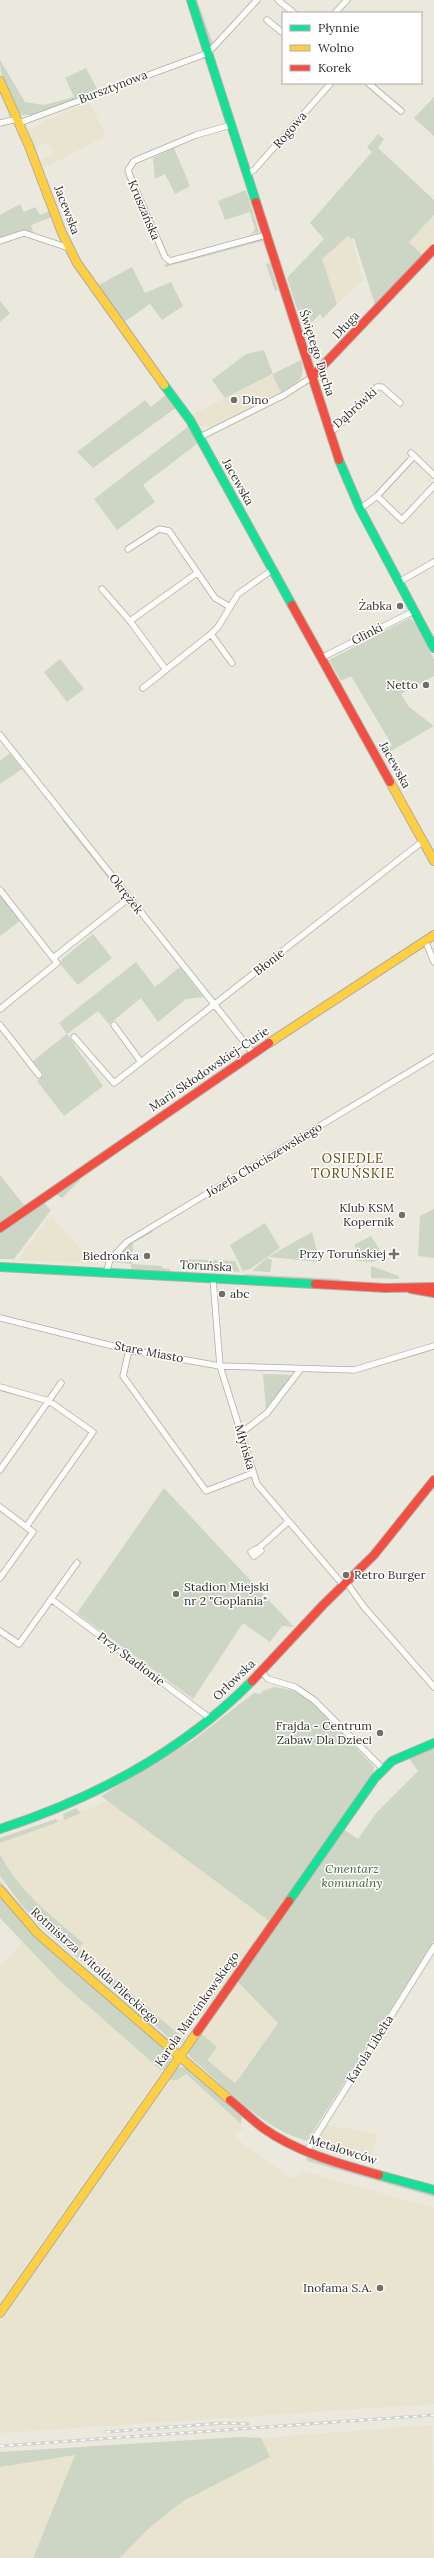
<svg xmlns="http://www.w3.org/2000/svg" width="434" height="2558" viewBox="0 0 434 2558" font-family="Lora,serif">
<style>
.built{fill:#e8e4cf}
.green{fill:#cdd5c4}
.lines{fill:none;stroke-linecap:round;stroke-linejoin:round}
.street-casing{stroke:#aeada4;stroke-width:7}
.fast-casing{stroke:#aeada4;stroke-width:10}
.slow-casing{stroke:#aeada4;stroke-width:10}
.jam-casing{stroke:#aeada4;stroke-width:10}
.street{stroke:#fcfcfa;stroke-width:5.5}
.fast{stroke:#16e098;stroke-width:8}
.slow{stroke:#ffcf43;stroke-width:8}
.jam{stroke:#f24e42;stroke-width:8}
.rail-casing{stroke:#d2d1ce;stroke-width:3}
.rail{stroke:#fff;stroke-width:1.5;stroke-dasharray:4.5;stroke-linecap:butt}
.poi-dot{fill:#716f66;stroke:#fff;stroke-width:1.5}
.labels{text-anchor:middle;stroke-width:3;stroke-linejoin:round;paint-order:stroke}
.street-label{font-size:12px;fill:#302e26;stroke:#fff}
.poi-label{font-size:12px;fill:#302e26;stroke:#fff;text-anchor:end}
.park-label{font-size:12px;font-style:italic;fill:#425f37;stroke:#fff}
.neighbourhood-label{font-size:13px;letter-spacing:1px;fill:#63450c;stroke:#fff}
</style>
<rect width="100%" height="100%" fill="#ebe9dd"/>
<path class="built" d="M90,103L106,136L44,168L40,160L54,154L49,142L35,148L28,130L41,124V122Z
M434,215V242L422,255L409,242Z
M348,236L352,239L363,282L361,281L337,304L322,259Z
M273,374L281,392L213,427L200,426L193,414Z
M51,1215L93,1264L18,1260Z
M108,1801L269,1921L184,2039L79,1948L83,1943L27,1894L9,1871L0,1854V1843Z
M23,1941L61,1982L162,2071L0,2302V1967Z
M237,1981L278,2023L235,2083L207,2060L217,2047L201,2034Z
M185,2074L245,2128L233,2134L241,2142L292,2179L302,2171L434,2208V2404L0,2433V2321L167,2080Z
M327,2125L378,2134L372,2158L368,2157L366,2162L313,2146Z
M432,2425L434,2558H120L148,2529L183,2501L270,2457L261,2438Z
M75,2455L33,2558H0V2467Z"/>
<path class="green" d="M194,0H197L214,46L211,48Z
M0,60L25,102L44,105L74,97L65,78L86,68L98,91L32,115H22C7,105 0,76 0,60Z
M434,97V136L414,118Z
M378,134L384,139L378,148L434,200V215L409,242L422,255L375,305L354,238L352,239L348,236L322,259L337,304L323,318L320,314L304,330L287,278L324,239L310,223L372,152L367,147Z
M174,148L190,186L175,194L165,174L155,179L153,158Z
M246,190L259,232L250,235L255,229L250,212L225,220L218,201Z
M20,204L24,212L35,207L40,215L50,211L52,217L31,225L33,232L24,231L0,239V215Z
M262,239L263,241L165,267L164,265Z
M270,263L278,290L275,291L266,264Z
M132,267L145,293L171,282L183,306L162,320L150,304L124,322L97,286Z
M0,301L10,313L0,322Z
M264,350L273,374L301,360C307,379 297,383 281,392L272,374L225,398L212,380L246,354Z
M168,393L177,407L93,468L77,452L145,400L151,407Z
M189,426L198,443L143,485L155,502L117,530L94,499Z
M410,618L421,630L434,660V676L401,694L409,707L434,726L384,755L382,752L392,745L351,676L341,681L329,660Z
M60,659L84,689L67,702L44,672Z
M10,753L22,769L0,784V761Z
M62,820H64L123,895L122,896Z
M0,886L25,917L0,936Z
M93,934L112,958L78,985L61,965L62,959Z
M136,962L155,987L180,967L203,997L186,999L158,1022L141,998L109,1024L98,1011L67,1034L103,1086L64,1116L37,1081L44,1075L33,1061L67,1034L59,1023Z
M0,1175L24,1205L0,1222Z
M78,1178L80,1180L62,1198L56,1194Z
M43,1202L51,1210L14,1259H0V1231Z
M434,1209V1258L418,1256L420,1216Z
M265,1223L280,1248L250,1269L243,1271L230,1245Z
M152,1230L153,1232L133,1243L132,1264L162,1266V1268L170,1269V1272L131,1270V1264L112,1262L128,1244Z
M312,1232L320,1262L269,1257L273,1254Z
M371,1236L383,1255L374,1262L356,1261L355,1244Z
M267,1258L272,1260L270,1272L252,1271Z
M184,1259L235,1261L240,1272L184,1269Z
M371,1266L399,1276V1279L371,1278Z
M245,1274L340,1279L341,1281L244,1276Z
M263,1374L292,1375L266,1410Z
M164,1488L294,1627L282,1626L270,1642L243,1623L193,1699L77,1613Z
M274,1687L292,1690L313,1703L374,1767L373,1773L269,1921L101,1796L192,1741L254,1693L261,1694L263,1691Z
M434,1747V1941L307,2141C262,2129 225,2087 190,2057L188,2052L200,2033L217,2047L207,2060L235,2083L240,2077L278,2023L237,1981L343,1829L358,1839L377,1812L418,1771L409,1758Z
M76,1808L81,1813L64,1820L63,1814Z
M56,1819L58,1822L0,1843V1838Z
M0,1854C19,1892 51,1915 83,1943L79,1948L184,2039L180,2044L175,2043L43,1928L23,1907L0,1876Z
M0,1881L41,1930L179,2048L176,2049L40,1932L0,1886Z
M0,1895L39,1939L169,2052L171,2057L168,2065L162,2071L61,1982L0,1918Z
M182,2067L190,2070L242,2115L241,2124L186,2074L177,2080H167L177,2068Z
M310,2156L434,2193V2197L307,2161L306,2157Z
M240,2437L261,2438L270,2457L183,2501L148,2529L120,2558H33L75,2455L0,2467V2452Z"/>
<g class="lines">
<defs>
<path id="street" d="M278,0L294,13
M335,13L347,0
M267,20L283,33
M368,83L401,111
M0,123L17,119
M19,123L208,53L257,0
M231,125L196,135L134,161L128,170L130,176L165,257L170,261L266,235
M247,174L254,170L331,83
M0,241L24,233L69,248
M329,431L335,429L377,387H382L400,403
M200,437L284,395L312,377
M411,453L434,475
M377,496L402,520L434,486
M360,509L377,496L414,456
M128,549L159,529L169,531L215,598L230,607
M399,582L434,562
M102,589L130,621
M211,634L232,663
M321,658L414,611
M166,670L130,621L197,573
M143,688L211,634L218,627L238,594L272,570
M0,735L253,1053
M0,890L57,963L0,1009
M425,940L434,962
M53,958L129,898
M0,1025L39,1075
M114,1025L141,1062
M74,1037L114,1083L423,841
M106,1273L110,1260L127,1242L434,1057
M213,1279L220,1366L257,1484L344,1586
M0,1318L129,1350L220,1366L354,1370L434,1346
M129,1350L123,1376L206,1491L253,1473
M0,1387L49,1401L93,1432L26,1527
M241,1433L267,1413L300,1370
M0,1470L61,1383
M0,1507L33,1532L0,1578
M260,1547L261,1551L254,1556L251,1552L260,1547L288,1522
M347,1583L364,1607L434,1687
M51,1599L211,1719
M0,1631L19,1644L77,1563
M261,1671L268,1679L295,1687L314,1700L382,1768
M306,2152L434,1947"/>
<path id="fast" d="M191,0L256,202
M164,385L190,420L292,605
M339,460L360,509L434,648
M0,1267L315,1284
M0,1829C95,1798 182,1752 252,1681
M289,1901L375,1778L392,1761L434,1743
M379,2175L434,2190"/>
<path id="slow" d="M0,81L29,146L62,233L77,263L164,385
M390,782L434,861
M269,1043L434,935
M0,1890L38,1934L230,2100
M0,2313L197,2032"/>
<path id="jam" d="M256,202L339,460
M312,377L434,249
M292,605L390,782
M0,1228L269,1043
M315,1284L385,1288L434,1287
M411,1289L434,1293
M252,1681L323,1605L374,1555L434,1480
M197,2032L289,1901
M230,2100C241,2109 251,2119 263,2128C296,2152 340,2164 379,2175"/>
</defs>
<use href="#street" class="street-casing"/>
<use href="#fast" class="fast-casing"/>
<use href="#slow" class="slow-casing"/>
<use href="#jam" class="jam-casing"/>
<use href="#street" class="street"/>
<use href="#fast" class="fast"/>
<use href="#slow" class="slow"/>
<use href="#jam" class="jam"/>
<defs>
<path id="rail" d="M106,2432L223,2423L248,2424
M0,2446L434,2415"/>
</defs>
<use href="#rail" class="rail-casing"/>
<use href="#rail" class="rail"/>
</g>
<g class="poi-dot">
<circle cx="234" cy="400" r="4"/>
<circle cx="400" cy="606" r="4"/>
<circle cx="426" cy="685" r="4"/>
<circle cx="402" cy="1215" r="4"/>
<path d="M392 1248h4v4h4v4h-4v4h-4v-4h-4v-4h4z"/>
<circle cx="147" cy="1256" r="4"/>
<circle cx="222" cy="1294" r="4"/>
<circle cx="346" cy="1575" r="4"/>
<circle cx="176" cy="1594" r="4"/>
<circle cx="380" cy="1733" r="4"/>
<circle cx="380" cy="2288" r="4"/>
</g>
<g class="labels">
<g class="street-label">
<text transform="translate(113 87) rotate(-21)" y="4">Bursztynowa</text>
<text transform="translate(290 130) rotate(-49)" y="4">Rogowa</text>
<text transform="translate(67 210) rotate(69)" y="4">Jacewska</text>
<text transform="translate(144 210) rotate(67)" y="4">Kruszańska</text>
<text transform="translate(346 325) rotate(-47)" y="4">Długa</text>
<text transform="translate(317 353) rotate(72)" y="4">Świętego Ducha</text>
<text transform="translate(355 408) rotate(-42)" y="4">Dąbrówki</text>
<text transform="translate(238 482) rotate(61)" y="4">Jacewska</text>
<text transform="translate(367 634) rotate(-27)" y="4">Glinki</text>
<text transform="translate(395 765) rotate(61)" y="4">Jacewska</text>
<text transform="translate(126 894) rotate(52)" y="4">Okrężek</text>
<text transform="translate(269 962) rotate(-38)" y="4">Błonie</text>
<text transform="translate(209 1069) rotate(-34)" y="4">Marii Skłodowskiej-Curie</text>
<text transform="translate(264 1160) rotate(-31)" y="4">Józefa Chociszewskiego</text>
<text transform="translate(206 1266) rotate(3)" y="4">Toruńska</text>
<text transform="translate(149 1352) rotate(11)" y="4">Stare Miasto</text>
<text transform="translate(245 1447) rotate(74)" y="4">Młyńska</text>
<text transform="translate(131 1659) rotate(37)" y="4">Przy Stadionie</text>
<text transform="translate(234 1680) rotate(-44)" y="4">Orłowska</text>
<text transform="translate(95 1966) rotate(42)" y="4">Rotmistrza Witolda Pileckiego</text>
<text transform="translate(197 2009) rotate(-55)" y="4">Karola Marcinkowskiego</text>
<text transform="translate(370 2049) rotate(-58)" y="4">Karola Libelta</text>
<text transform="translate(343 2150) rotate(18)" y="4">Metalowców</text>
</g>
<g class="poi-label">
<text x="242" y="404" text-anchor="start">Dino</text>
<text x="392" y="610">Żabka</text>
<text x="418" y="689">Netto</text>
<text x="394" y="1212">Klub KSM<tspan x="394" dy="14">Kopernik</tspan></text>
<text x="386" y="1258">Przy Toruńskiej</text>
<text x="139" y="1260">Biedronka</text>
<text x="230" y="1298" text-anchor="start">abc</text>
<text x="354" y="1579" text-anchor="start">Retro Burger</text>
<text x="184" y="1591" text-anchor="start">Stadion Miejski<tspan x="184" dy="14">nr 2 "Goplania"</tspan></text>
<text x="372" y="1730">Frajda - Centrum<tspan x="372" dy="14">Zabaw Dla Dzieci</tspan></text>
<text x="372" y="2292">Inofama S.A.</text>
</g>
<g class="park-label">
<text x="352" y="1873">Cmentarz<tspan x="352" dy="14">komunalny</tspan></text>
</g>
<g class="neighbourhood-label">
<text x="353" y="1163">OSIEDLE<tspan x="353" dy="15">TORUŃSKIE</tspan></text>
</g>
</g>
<rect x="282" y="12" width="140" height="72" fill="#ffffff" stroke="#acaba8"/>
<rect x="290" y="25" width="20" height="6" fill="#16e098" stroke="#acaba8"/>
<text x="318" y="32" font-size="12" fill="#302e26">Płynnie</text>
<rect x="290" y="45" width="20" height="6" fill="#ffcf43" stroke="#acaba8"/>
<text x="318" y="52" font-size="12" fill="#302e26">Wolno</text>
<rect x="290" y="65" width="20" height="6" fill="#f24e42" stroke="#acaba8"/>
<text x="318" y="72" font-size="12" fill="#302e26">Korek</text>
</svg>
